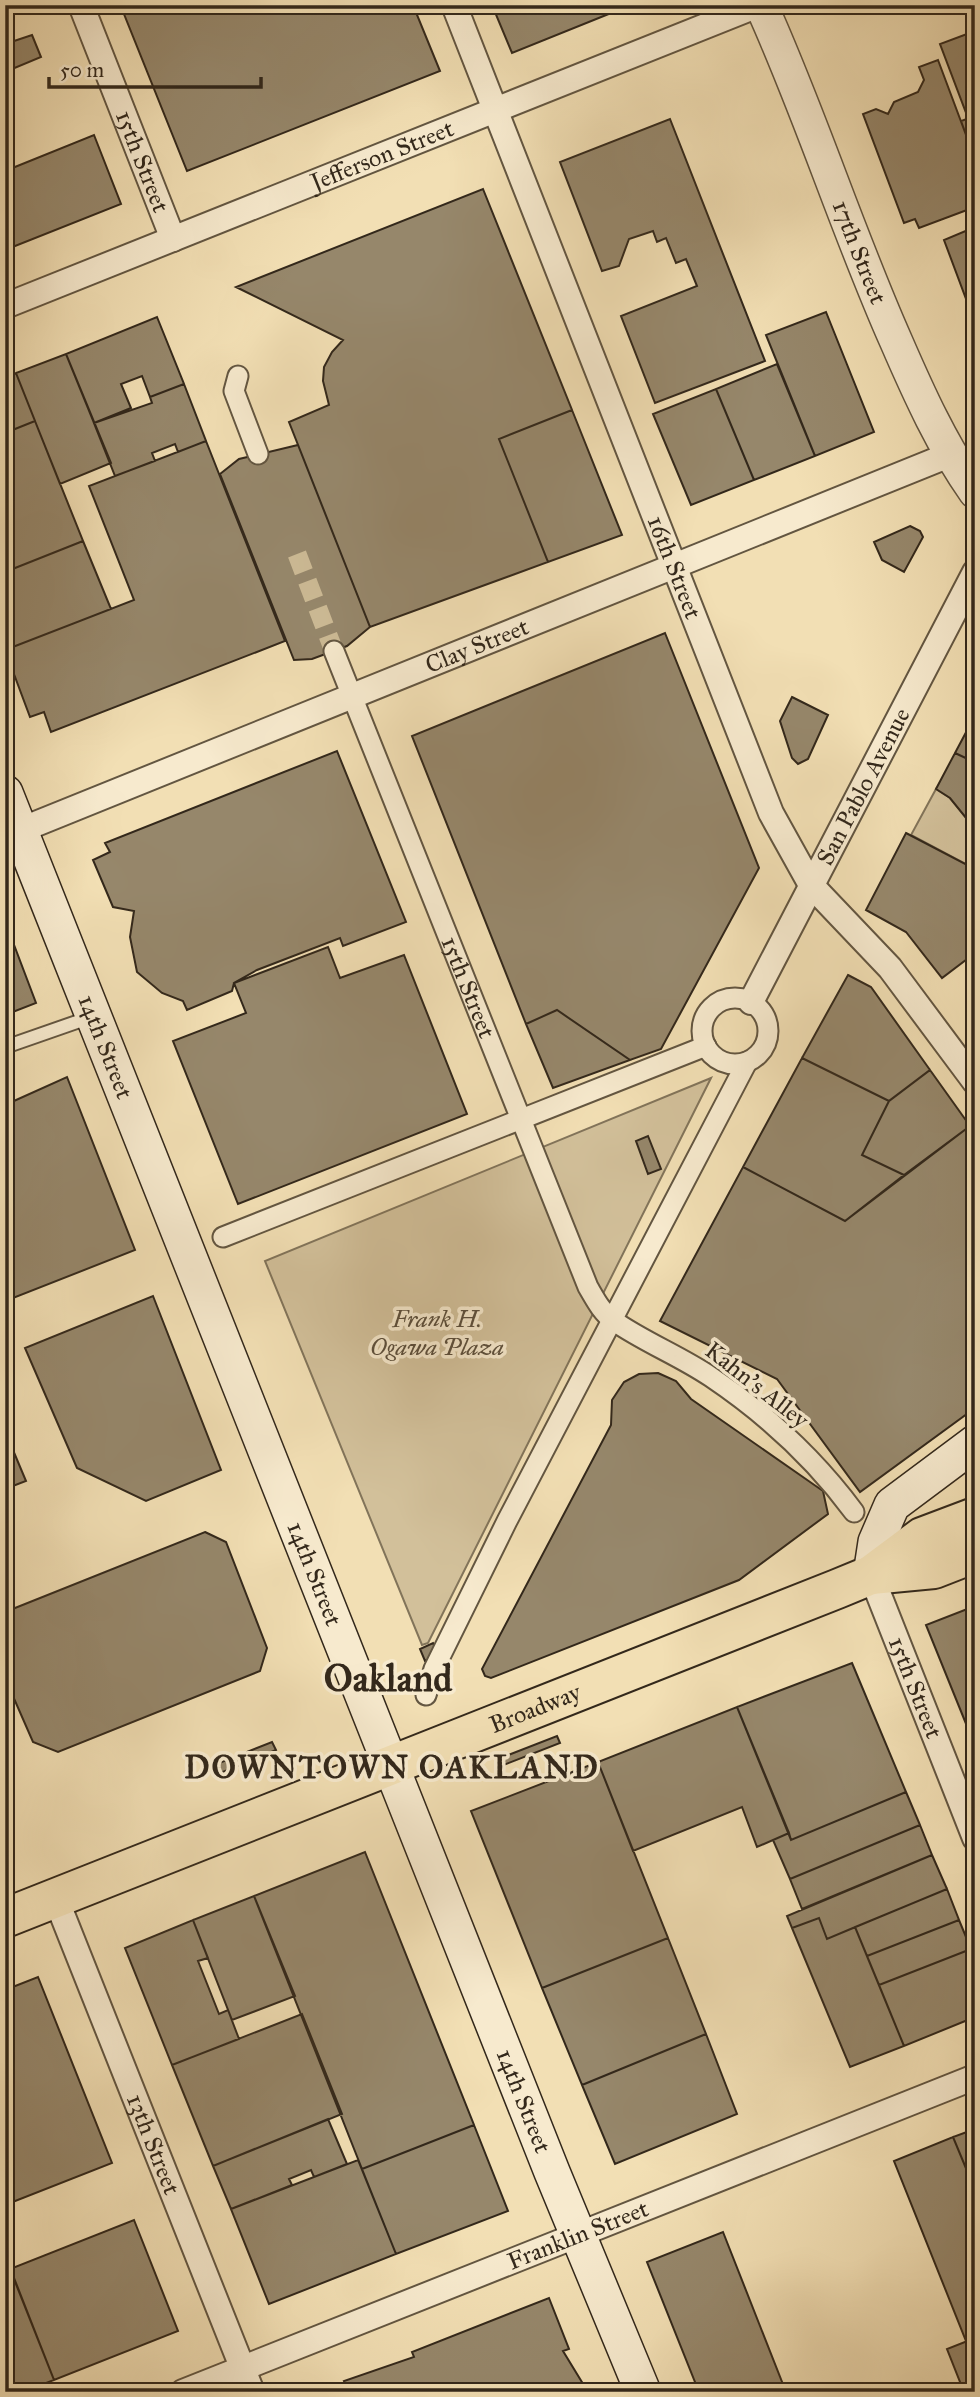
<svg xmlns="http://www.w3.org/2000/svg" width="980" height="2397" viewBox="0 0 980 2397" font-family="'IM FELL Great Primer',serif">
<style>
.green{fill:#d2c09a;stroke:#82745a;stroke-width:2}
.building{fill:#96876b;stroke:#33281b;stroke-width:2}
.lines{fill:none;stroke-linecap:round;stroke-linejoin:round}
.pedestrian-tunnel{stroke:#ccba95;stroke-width:19;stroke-dasharray:19 10;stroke-linecap:butt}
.service-casing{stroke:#635641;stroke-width:16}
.pedestrian-casing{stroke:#635641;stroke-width:23}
.minor-casing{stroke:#635641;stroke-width:28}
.tertiary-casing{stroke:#635641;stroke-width:35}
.secondary-casing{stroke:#33281b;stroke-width:38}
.primary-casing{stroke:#33281b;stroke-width:42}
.service{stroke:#f7eace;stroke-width:12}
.pedestrian{stroke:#f7eace;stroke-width:19}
.minor{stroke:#f7eace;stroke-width:24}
.tertiary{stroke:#f7eace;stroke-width:32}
.secondary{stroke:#f7eace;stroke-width:35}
.primary{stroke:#f2dfb4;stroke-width:38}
.labels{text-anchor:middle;stroke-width:7;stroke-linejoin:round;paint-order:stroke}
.street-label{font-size:24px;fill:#33281b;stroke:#f7eace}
.park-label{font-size:24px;font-style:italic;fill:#5b4e3b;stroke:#f7eace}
.district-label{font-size:32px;font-weight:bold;letter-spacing:2px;fill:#33281b;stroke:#f7eace}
.town-label{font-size:38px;font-weight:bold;fill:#33281b;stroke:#f7eace}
</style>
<rect width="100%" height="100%" fill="#f2dfb4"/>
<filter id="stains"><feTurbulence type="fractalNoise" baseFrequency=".00286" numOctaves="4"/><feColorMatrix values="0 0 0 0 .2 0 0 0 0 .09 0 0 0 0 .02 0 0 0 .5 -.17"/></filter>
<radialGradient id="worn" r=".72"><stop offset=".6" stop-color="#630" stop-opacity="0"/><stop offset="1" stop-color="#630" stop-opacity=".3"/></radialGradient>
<path class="green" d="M936,789L950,798L975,829V869L911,835Z
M711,1078L428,1643L422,1645L265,1261Z"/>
<path class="building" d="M147,5H413L440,71L187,171L124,14Z
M492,5H631L512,53Z
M975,31V116L968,118L940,44Z
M32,35L41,57L5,72V44Z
M938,60L975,159V207L919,228L915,219L904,223L863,114L876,109L888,114L894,102L918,92L924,80L919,67Z
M975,116V159L961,121Z
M670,119L765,361L655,403L621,316L697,286L686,259L676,263L666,238L657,242L653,231L629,239L619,266L602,271L560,162Z
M94,135L121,204L5,250V171Z
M483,189L572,410L499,439L548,562L370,627L289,422L329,405L323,381L324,367L332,352L343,340L236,287Z
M975,227V323L944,240Z
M826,312L874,432L815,456L766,335Z
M157,317L184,384L150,397L142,376L121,384L131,408L94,423L66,354Z
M66,354L111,463L60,484L16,373Z
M777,364L815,456L754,480L716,389Z
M16,373L35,421L5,433V378Z
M184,384L206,441L178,452L175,444L152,453L155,461L115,476L94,423L152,403L150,397Z
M716,389L754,480L691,505L653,414Z
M572,410L622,535L548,562L499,439Z
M35,421L83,541L5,572V433Z
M206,441L285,641L51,732L44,712L30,717L5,650L134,600L89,486Z
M298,445L370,627L347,646L312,659L294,660L220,474L239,459Z
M910,526L920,531L923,537L904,572L882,560L874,542Z
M83,541L111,609L5,650V572Z
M665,633L759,868L661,1049L630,1060L557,1010L526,1024L412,736Z
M792,697L828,715L808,759L798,764L792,758L780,721Z
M975,703V756L970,760L955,753L972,721L967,718Z
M337,751L406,922L343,946L340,938L257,970L234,983L232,991L187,1010L183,1001L162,993L137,972L130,937L134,911L113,907L93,860L110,852L105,843Z
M955,753L970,760L975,756V829L950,798L936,789Z
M906,833L975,869V953L942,978L906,932L866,910Z
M5,921L36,1003L5,1015Z
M328,947L340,978L404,955L467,1114L238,1204L173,1041L246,1013L234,983Z
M848,975L871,987L930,1070L889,1101L802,1058Z
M557,1010L630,1060L553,1088L526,1024Z
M802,1058L889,1101L862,1155L904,1175L845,1221L743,1167Z
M930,1070L970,1126L904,1175L862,1155L889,1101Z
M67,1077L135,1250L8,1300L5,1292V1105Z
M970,1126L975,1132V1408L860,1492L777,1379L660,1321L743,1167L845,1221Z
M648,1136L661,1169L648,1174L636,1141Z
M153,1296L221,1470L146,1501L77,1468L25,1348Z
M658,1373L676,1381L691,1399L823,1491L828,1514L739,1580L491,1678L485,1676L482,1669L611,1425L612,1400L624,1382L639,1374Z
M5,1431L26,1481L5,1489Z
M205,1532L226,1542L267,1648L260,1671L58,1752L33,1742L5,1678V1612Z
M975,1606V1740L973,1741L926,1625Z
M433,1643L438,1656L425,1661L420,1649Z
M852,1663L906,1792L791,1840L737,1707Z
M737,1707L789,1833L757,1847L742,1807L633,1851L598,1762Z
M557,1736L560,1743L501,1766L498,1759Z
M272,1742L276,1750L218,1774L214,1765Z
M598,1762L668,1938L542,1988L471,1811Z
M906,1792L920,1825L790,1879L773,1840L789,1833L791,1840Z
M920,1825L932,1855L802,1909L790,1879Z
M365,1852L474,2125L362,2169L254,1896Z
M932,1855L947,1889L827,1939L819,1918L792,1928L787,1916Z
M947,1889L959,1920L867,1956L855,1927Z
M254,1896L295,1996L232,2020L193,1920Z
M819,1918L827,1939L855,1927L904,2046L850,2067L792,1928Z
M193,1920L208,1958L198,1961L219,2014L228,2010L239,2039L172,2065L125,1948Z
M959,1920L971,1949L879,1985L867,1956Z
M668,1938L706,2034L582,2085L542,1988Z
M971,1949L975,1957V2017L904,2046L879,1985Z
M38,1977L112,2163L5,2205V1990Z
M302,2014L342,2114L213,2166L172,2065Z
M706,2034L737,2114L615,2164L582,2085Z
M328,2119L347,2164L314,2177L311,2170L289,2179L292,2185L231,2209L213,2166Z
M474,2125L508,2211L396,2254L362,2169Z
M975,2129V2190L953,2137Z
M953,2137L975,2190V2338L966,2341L894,2161Z
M358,2160L396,2254L269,2304L231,2209Z
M134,2220L178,2331L54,2380L10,2269Z
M723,2232L786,2392H699L647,2262Z
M5,2255L54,2380L23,2392H5Z
M549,2298L569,2349L563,2351L588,2392H350L344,2381L414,2357L412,2352Z
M975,2338V2392H964L947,2349Z"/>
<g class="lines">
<path class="pedestrian-tunnel" d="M297,554L334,651"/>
<defs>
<path id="service" d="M5,1047L91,1017"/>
<g id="pedestrian">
<path d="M238,376L234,391L258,454"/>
<path id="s1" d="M334,651L588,1287C595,1299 602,1313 614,1321C644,1342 680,1356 711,1377C766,1414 814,1458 854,1512"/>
<circle cx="735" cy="1031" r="33"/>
<path d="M223,1237L706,1046"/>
<path d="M426,1695L434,1669L507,1521L747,1062"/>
</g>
<g id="minor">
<path id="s2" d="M81,5L173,239"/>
<path id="s3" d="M454,5L771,813L811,885L890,968L975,1082"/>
<path id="s4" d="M5,306L758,5"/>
<path id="s5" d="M6,836L949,455"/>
<path id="s6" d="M751,1002L975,572"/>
<path id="s7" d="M871,1575L975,1838"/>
<path id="s8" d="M56,1899L252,2392"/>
<path id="s9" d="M183,2392L975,2077"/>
</g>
<g id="tertiary">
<path id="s10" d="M761,5C811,115 847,231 896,341C919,394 942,445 975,492"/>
</g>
<g id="secondary">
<path id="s11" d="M5,793L552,2172L643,2392"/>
<path d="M871,1575L876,1542L892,1505L975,1443"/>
</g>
<g id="primary">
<path d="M871,1575L934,1569L975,1553"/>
<path id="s12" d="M5,1918L837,1589L871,1575L922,1537L975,1517"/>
</g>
</defs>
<use href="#service" class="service-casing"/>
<use href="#pedestrian" class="pedestrian-casing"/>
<use href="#minor" class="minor-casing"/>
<use href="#tertiary" class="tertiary-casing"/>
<use href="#secondary" class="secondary-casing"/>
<use href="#primary" class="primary-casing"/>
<use href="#service" class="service"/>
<use href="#pedestrian" class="pedestrian"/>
<use href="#minor" class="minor"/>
<use href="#tertiary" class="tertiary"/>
<use href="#secondary" class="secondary"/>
<use href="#primary" class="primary"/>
</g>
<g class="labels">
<g class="street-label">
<text dy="8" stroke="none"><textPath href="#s4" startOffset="406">Jefferson Street</textPath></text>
<text dy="8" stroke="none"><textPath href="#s2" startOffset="168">15th Street</textPath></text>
<text dy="8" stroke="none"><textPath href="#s10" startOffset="266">17th Street</textPath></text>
<text dy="8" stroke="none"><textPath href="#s3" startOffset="604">16th Street</textPath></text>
<text dy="8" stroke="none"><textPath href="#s5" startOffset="508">Clay Street</textPath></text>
<text dy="8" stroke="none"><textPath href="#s6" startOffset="243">San Pablo Avenue</textPath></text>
<text dy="8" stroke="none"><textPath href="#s1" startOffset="362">15th Street</textPath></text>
<text dy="8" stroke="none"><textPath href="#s11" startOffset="273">14th Street</textPath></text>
<text transform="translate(757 1385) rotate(38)" y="8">Kahn's Alley</text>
<text dy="8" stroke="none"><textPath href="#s11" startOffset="840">14th Street</textPath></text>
<text dy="8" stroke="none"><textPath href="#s7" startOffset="121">15th Street</textPath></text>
<text dy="8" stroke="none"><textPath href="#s12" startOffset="570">Broadway</textPath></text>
<text dy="8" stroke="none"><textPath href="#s11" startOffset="1407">14th Street</textPath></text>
<text dy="8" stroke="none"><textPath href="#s8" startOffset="264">13th Street</textPath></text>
<text dy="8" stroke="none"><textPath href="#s9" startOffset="425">Franklin Street</textPath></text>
</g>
<g class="park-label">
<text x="437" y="1327">Frank H.<tspan x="437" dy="28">Ogawa Plaza</tspan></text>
</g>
<g class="district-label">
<text x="392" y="1778">DOWNTOWN OAKLAND</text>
</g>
<g class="town-label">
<text x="388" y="1691">Oakland</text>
</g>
</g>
<rect width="980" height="2397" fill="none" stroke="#f2dfb4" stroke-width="28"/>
<rect x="7" y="7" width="966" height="2383" fill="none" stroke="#33281b" stroke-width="3.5"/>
<rect x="14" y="14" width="952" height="2369" fill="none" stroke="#33281b" stroke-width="2"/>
<path d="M49 77v10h212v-10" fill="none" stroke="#33281b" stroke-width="3.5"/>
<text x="60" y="77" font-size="21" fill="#33281b" stroke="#f7eace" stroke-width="5" paint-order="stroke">50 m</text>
<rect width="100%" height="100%" filter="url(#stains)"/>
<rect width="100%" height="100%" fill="url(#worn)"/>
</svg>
